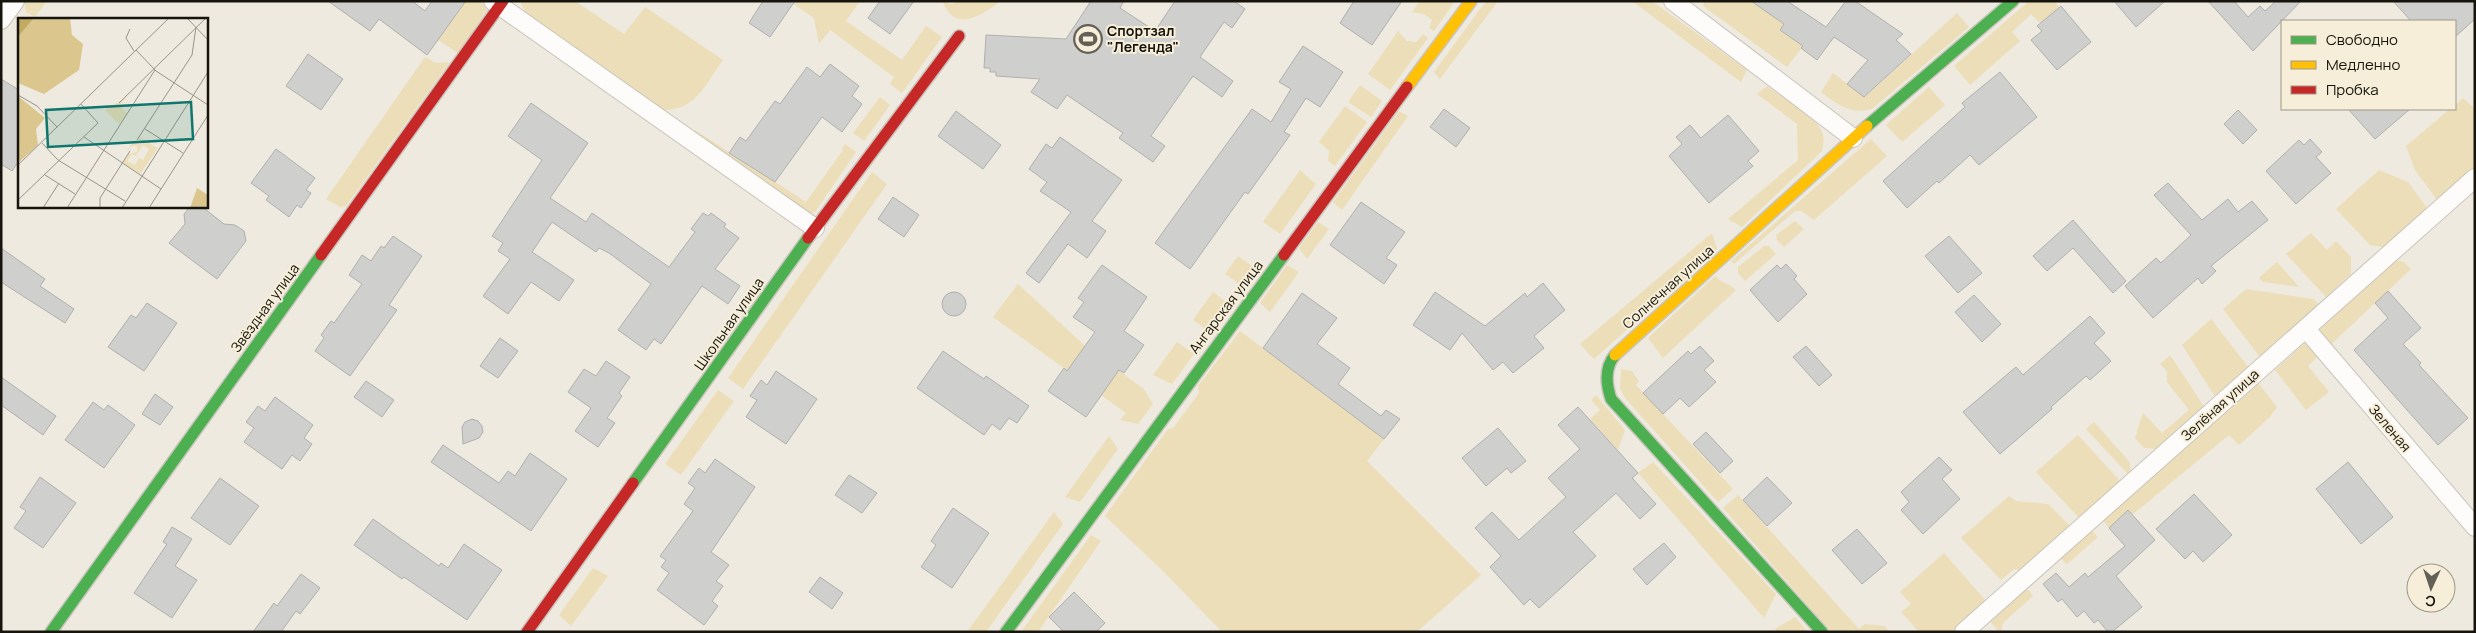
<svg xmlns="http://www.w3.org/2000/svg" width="2476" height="633" viewBox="0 0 2476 633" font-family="Manrope,sans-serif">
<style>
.green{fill:#ecdeb8}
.building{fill:#cfd0ce;stroke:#afb0ae}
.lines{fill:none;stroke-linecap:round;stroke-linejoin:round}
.street-casing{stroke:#c9c5bc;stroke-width:20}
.fast-casing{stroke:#c9c5bc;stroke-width:14}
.slow-casing{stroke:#c9c5bc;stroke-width:14}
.jam-casing{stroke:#c9c5bc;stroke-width:14}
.street{stroke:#fdfcfa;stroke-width:18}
.fast{stroke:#4caf50;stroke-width:11}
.slow{stroke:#ffc107;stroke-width:11}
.jam{stroke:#c62828;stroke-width:11}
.labels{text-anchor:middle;stroke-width:4;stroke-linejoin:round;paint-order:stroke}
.poi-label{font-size:14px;font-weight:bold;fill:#17140d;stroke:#f6eed8;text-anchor:start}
.street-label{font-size:14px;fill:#17140d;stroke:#f6eed8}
.inset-road{fill:none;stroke:#99948b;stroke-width:1}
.view{fill:#0f766e;fill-opacity:0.15;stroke:#0f766e;stroke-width:2.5}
.inset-edge{fill:none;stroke:#17140d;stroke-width:2.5}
</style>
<rect width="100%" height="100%" fill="#efeadf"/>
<path class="green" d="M47,1L35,17L26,12L24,1Z
M459,1H480L487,10L458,53L438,40L464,5Z
M520,1H575L624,34L645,7L723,60C705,85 695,112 660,110L526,14Z
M789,1H860L846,21L902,60L926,26L942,37L902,93L890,84L894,77L830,30L819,44L814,18Z
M959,1H1001C982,15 955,34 943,2L952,4Z
M1420,1H1455L1434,31L1429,28L1432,20L1424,14L1412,12Z
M1486,1H1498L1440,79L1434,72Z
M1632,1H1652L1747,70L1741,82Z
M1704,1H1751L1809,38L1787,67L1703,6Z
M2029,1H2054L2059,7L2040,23L2031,14L2012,32L2020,41L1970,85L1954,66Z
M1957,13L1969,27L1872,109C1851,115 1838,105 1821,92L1833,73L1865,97Z
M1398,31L1407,41L1416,42L1423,34L1428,38L1390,90L1368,74Z
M425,57L436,63L450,62L346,206L340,207L326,199Z
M1360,85L1382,101L1371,117L1348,102Z
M1767,86C1780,96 1817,117 1822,132C1825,139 1823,145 1822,151L1742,227L1728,219L1798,160L1797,124L1757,94Z
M1929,87L1945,105L1902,142L1886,125Z
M880,97L890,105L864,141L853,133Z
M2463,98L2475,109V167L2437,200L2415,170L2406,146L2450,109H2455V105Z
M1345,106L1367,122L1335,166L1328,161L1329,151L1319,142Z
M1399,111L1408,116L1342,210L1333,202Z
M695,130L806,202L843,150L842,148L845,144L856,152L815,212L808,214L693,133Z
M1871,139L1887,156L1814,220L1801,211H1795L1734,264L1731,261Z
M1300,170L1316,184L1280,234L1263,222Z
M2379,170L2408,182L2427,208L2383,247L2370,245L2336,209Z
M872,172L887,184L743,389L728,378Z
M1795,221L1804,229L1784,247L1777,240L1776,235Z
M1318,222L1329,229L1307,259L1299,248Z
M1712,233L1717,249L1594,359L1580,344Z
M2311,233L2327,250L2336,241L2351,257V274L2326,297L2286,254Z
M1764,246H1769L1776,254L1745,281L1738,273V267Z
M1238,256L1255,268L1242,286L1225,274Z
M2395,260L2404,262L2411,269L2308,366L2329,392L2306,410L2275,370Z
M2277,262L2299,287L2263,282L2259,278Z
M1287,265L1299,272L1270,312L1260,303Z
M1715,276C1721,283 1729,283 1736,290L1663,358L1648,338Z
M1018,284L1085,346L1144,389L1153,404L1138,424L1120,420L1126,413L993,317Z
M2246,289L2313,299L2319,304L2260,357L2223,309Z
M1213,292L1230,305L1211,333L1193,320Z
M2211,319L2249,368L2216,398L2182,345Z
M1240,331L1384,439L1367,461L1481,575L1417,632H1222L1164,572L1105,516L1168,429L1173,428L1199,393L1198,386Z
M1177,342L1194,354L1172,384L1153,375Z
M2170,355L2205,408L2156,449L2144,448L2135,438L2143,413L2162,433L2189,410L2167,382V371L2160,364Z
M1621,369L1632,371L1639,381L1636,385L1733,489L1718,502L1625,398L1620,389Z
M2258,383L2277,407L2270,417L2239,445L2229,435L2132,515L2128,511L2109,528L2103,520Z
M718,390L734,401L681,475L665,464Z
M1596,395L1625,430L1618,450L1590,419L1600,410L1591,400Z
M2094,422L2129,461L2131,471L2128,474L2086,429Z
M2078,435L2120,481L2079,518L2036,472Z
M1109,436L1118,449L1080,502L1065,497Z
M1653,462L1776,594L1764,618L1638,473Z
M1738,495L1859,629L1865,624L1885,626L1889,632H1831L1723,508Z
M2009,496L2016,501L2048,504L2070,526L2023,571L2014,569L2001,580L1961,538Z
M1054,512L1063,524L986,632H967Z
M2091,530L2098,537L2067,564L2060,558Z
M1091,535L1101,541L1038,632H1021Z
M1944,553L1986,601L1952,632H1919L1901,612L1911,604L1900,592Z
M593,568L608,576L571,626L559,615Z
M2022,590H2029L2033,596L2003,623L2001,632H1999L1989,620Z
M1795,617L1808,632H1777L1775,629Z"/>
<path class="building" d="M328,1H412L425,11L432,1H466L427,55L379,19L370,31Z
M763,1H795L770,37L749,23Z
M880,1H914L890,34L868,18Z
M1091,1H1124L1120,8L1155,31L1175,1H1234L1245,9L1232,28L1224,22L1200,57L1233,81L1222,97L1193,76L1151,136L1165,146L1153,162L1119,138L1123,133L1067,95L1057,109L1031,92L1040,79L996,76V72H990V68H984L986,35L1066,39Z
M1354,1H1402L1372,45L1340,23Z
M1751,1H1787L1826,27L1846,1H1855L1903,34L1896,40L1911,54L1864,97L1847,84L1868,60L1834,37L1817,60L1801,48L1803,46L1780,30L1784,24Z
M2114,1H2165L2136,27Z
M2208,1H2234L2248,17L2260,6L2265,11L2276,1H2301L2253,51Z
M2393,1H2475V19L2455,37V21H2411Z
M2061,6L2091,42L2057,70L2031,40L2042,31L2037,26Z
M1303,46L1343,72L1320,107L1306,98L1284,132L1290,135L1248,194L1245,192L1190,269L1155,243L1252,109L1271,122L1291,89L1279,82Z
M308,54L343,79L321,110L286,86Z
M830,64L859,86L852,96L862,104L842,132L822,117L775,182L729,153L740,137L746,141L775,101L780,104L807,67L820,77Z
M2000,72L2037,117L1979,165L1970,155L1939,183L1937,181L1907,208L1883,181L1965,107L1962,103Z
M1,79L19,90V161L12,171L1,164Z
M531,103L588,143L550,198L586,222L592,213L669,267L695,232L691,229L703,213L708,216L711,213L726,224L724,227L739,238L715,269L740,286L728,304L702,286L661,344L654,339L646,350L618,330L651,284L609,253L599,248L596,252L552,222L532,252L574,280L559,301L531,282L508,314L483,296L510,259L498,251L503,243L492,236L542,160L508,136Z
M1444,109L1470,128L1456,147L1430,127Z
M2348,109H2410L2375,139Z
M2238,110L2257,130L2243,144L2224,124Z
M956,111L1001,145L983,169L938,136Z
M1728,115L1759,151L1748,161L1753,166L1709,203L1669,156L1682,144L1676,137L1690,125L1701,138Z
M1060,137L1122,180L1092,221L1106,231L1087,258L1068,244L1039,283L1026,273L1071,212L1040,191L1047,182L1029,169L1046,144L1052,148Z
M2310,139L2322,152L2316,157L2331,173L2296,204L2266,171L2299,140L2304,145Z
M276,149L315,178L306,190L311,193L301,208L297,205L289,217L266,200L269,196L251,183Z
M2168,183L2202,220L2228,199L2238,212L2252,201L2268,220L2211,266L2216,271L2202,284L2198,278L2153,318L2125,286L2156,258L2161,263L2191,235L2154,195Z
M893,197L919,215L904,237L878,219Z
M1361,202L1405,232L1386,258L1397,265L1384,284L1330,245Z
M191,206H201L224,224L235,225L244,231L246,241L217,279L169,243L185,224L184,214Z
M2073,220L2126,281L2113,293L2073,248L2047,271L2033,256Z
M393,236L422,256L389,305L397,310L350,376L315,351L324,338L321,335L331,321L334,323L362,284L349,275L362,255L371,261L381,246L384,248Z
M1949,236L1982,273L1958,293L1925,256Z
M1,248L45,279L40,286L74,309L65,323L1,282Z
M1786,264L1797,276L1794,279L1807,294L1778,322L1750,290L1777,265L1781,269Z
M1102,265L1147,297L1124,331L1144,345L1124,373L1119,370L1086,417L1048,391L1064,368L1067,371L1095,332L1073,317L1084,302L1078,298Z
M1543,283L1565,310L1534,336L1544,348L1513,373L1503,362L1493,370L1462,333L1450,350L1413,325L1435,292L1485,326L1525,293L1527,297Z
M2388,291L2421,328L2403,344L2421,363L2419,365L2468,418L2438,445L2354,350L2388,318L2375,303Z
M942 304a12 12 0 1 1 24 0a12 12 0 1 1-24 0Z
M1302,293L1337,318L1317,344L1350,368L1338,384L1381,416L1386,410L1400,419L1384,439L1263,348Z
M1974,295L2001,324L1982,342L1955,312Z
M147,303L177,323L144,371L108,347L131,315L136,318Z
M2090,316L2105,333L2094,343L2111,361L2090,380L2086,376L2051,407L2052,409L2000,454L1963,412L2016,367L2023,375Z
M500,338L518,351L498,378L480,366Z
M1700,346L1714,361L1704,370L1716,382L1689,407L1680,398L1663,414L1643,393L1688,351L1691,354Z
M1806,346L1832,375L1819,386L1793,357Z
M943,351L984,379L986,376L1029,406L1017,423L1009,418L1000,430L992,424L984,435L917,388Z
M606,361L630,377L619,393L622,396L607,418L615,423L598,447L575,431L591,408L568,392L584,369L596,376Z
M776,371L817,399L786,444L746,417L757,400L750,396L761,380L767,385Z
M1,377L56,416L43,435L1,405Z
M366,381L394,400L382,417L354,397Z
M155,394L173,407L160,425L142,414Z
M275,397L313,425L304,438L312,444L300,461L292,455L282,469L244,442L254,428L246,422L258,406L265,411Z
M93,402L104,410L108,405L135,425L104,468L65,440Z
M1578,407L1638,473L1632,478L1656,504L1640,519L1616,493L1573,532L1596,556L1539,608L1530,599L1524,605L1490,567L1501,556L1475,528L1492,512L1519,540L1566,497L1548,478L1580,449L1558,425Z
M472,419L478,421L482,426L483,432L479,438L463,444L462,427L465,422Z
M1498,428L1526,461L1511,473L1507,468L1486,486L1462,458Z
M1706,432L1733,461L1720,473L1693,444Z
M443,445L499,483L508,471L515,476L530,453L567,479L531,531L431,462Z
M1939,457L1952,470L1942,479L1960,499L1923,534L1901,510L1909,502L1901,492Z
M715,459L755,487L711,552L729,565L716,581L723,586L712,601L718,606L704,625L657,590L669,573L661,567L666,560L660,556L693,511L684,504L695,488L688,483L699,468L705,473Z
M2348,462L2393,517L2361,544L2316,489Z
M849,475L877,493L862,513L835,495Z
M40,477L76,503L43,548L14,528L26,511L20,507Z
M1767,477L1792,503L1767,526L1743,500Z
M220,478L259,506L230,545L191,518Z
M2194,494L2232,535L2203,562L2193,551L2185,559L2156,529Z
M953,508L989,533L952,588L921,567L936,545L931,541Z
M2128,510L2155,540L2116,576L2142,607L2112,632H2108L2098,620L2094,623L2084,611L2077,617L2062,599L2058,602L2043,584L2056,573L2069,587L2085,573L2088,577L2125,546L2109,528Z
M373,519L439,566L441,563L448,568L464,544L502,570L467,620L404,577L402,579L354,545Z
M172,527L192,539L175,566L197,580L172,618L134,593L167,544L163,542Z
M1857,529L1887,563L1862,584L1832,550Z
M1664,543L1676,557L1647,585L1633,569Z
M301,574L320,588L300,614L296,611L281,632H253L274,603L277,606Z
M820,577L843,593L832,609L809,592Z
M1074,592L1105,623L1096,632H1064L1049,617Z"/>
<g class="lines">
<defs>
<path id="street" d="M493,1L815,228
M1673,1L1853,138
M1,20L15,1
M2306,329L2475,527
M1964,632L2475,178"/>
<path id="fast" d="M1867,126L2013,1
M1615,355C1604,368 1606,384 1611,399L1822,632
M633,483L808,238
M51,632L321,255
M1006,632L1284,255"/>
<path id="slow" d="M1407,87L1471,1
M1615,355L1867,126"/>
<path id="jam" d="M808,238L959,36
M321,255L503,1
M1284,255L1407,87
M527,632L633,483"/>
</defs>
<use href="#street" class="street-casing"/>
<use href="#fast" class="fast-casing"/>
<use href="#slow" class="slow-casing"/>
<use href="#jam" class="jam-casing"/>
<use href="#street" class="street"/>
<use href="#fast" class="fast"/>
<use href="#slow" class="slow"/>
<use href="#jam" class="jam"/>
</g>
<defs>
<symbol id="stadium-ring" viewBox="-11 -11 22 22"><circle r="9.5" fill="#f6eed8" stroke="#635f56" stroke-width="1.5"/><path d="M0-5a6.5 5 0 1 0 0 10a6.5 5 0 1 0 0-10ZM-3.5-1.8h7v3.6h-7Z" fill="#635f56"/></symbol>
</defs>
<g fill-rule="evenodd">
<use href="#stadium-ring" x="1072" y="23" width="32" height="32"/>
</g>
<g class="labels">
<g class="poi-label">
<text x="1107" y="36">Спортзал<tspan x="1107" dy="16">"Легенда"</tspan></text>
</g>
<g class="street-label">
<text transform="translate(1668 287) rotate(-42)" y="5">Солнечная улица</text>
<text transform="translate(1226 307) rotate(-53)" y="5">Ангарская улица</text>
<text transform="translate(265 308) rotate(-54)" y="5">Звёздная улица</text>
<text transform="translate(729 324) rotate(-55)" y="5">Школьная улица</text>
<text transform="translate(2220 405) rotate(-42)" y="5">Зелёная улица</text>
<text transform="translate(2390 428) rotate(50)" y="5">Зеленая</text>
</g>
</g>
<g transform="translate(18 18)">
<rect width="190" height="190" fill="#efeadf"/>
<path d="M110,78L101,87L109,95L101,106L87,92ZM122,119L139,130L142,127L122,156L105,145L111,136L119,134V128H113L109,134L113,126L118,124L123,127L125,123L120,122ZM125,127L131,131L125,142L121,140L117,147L109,143L114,136L118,138Z" fill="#ecdeb8" fill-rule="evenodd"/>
<path d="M16,0H52L54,17L65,26L61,52L26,76L0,65V19ZM0,78L27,100L18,111L20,127L0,145ZM179,170L190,177V190H172Z" fill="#dbc78e"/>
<path d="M0,0H16L0,19Z" fill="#c2ab61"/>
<path class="inset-road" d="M169,0L190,22M112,11L108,20L116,33M118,32L138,53L190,87M0,77L19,88L39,109M101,85L188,0M127,111L165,135M66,119L143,171M119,122L174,37L178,9M24,125L40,142L107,183M0,147L151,0M27,157L57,176M0,182L80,105L63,86M25,190L41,165M49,190L137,52M82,190V180L112,133M104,190L190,54M131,190L190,97"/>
<path class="view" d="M173,84L175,121L30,129L28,92Z"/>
<rect width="190" height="190" class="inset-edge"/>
</g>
<rect width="2476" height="633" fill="none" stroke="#17140d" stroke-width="5"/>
<rect x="2281" y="20" width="175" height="90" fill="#f6eed8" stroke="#9d9787"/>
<rect x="2291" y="36" width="25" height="8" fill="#4caf50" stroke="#9d9787"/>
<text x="2326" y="45" font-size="15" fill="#17140d">Свободно</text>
<rect x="2291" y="61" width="25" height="8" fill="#ffc107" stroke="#9d9787"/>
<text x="2326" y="70" font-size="15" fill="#17140d">Медленно</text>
<rect x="2291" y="86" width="25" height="8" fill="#c62828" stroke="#9d9787"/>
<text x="2326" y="95" font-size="15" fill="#17140d">Пробка</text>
<g transform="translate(2431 588) rotate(183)"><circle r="24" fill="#f6eed8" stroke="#9d9787"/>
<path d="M0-4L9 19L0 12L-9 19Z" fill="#635f56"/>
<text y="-8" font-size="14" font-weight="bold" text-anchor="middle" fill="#17140d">С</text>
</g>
</svg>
